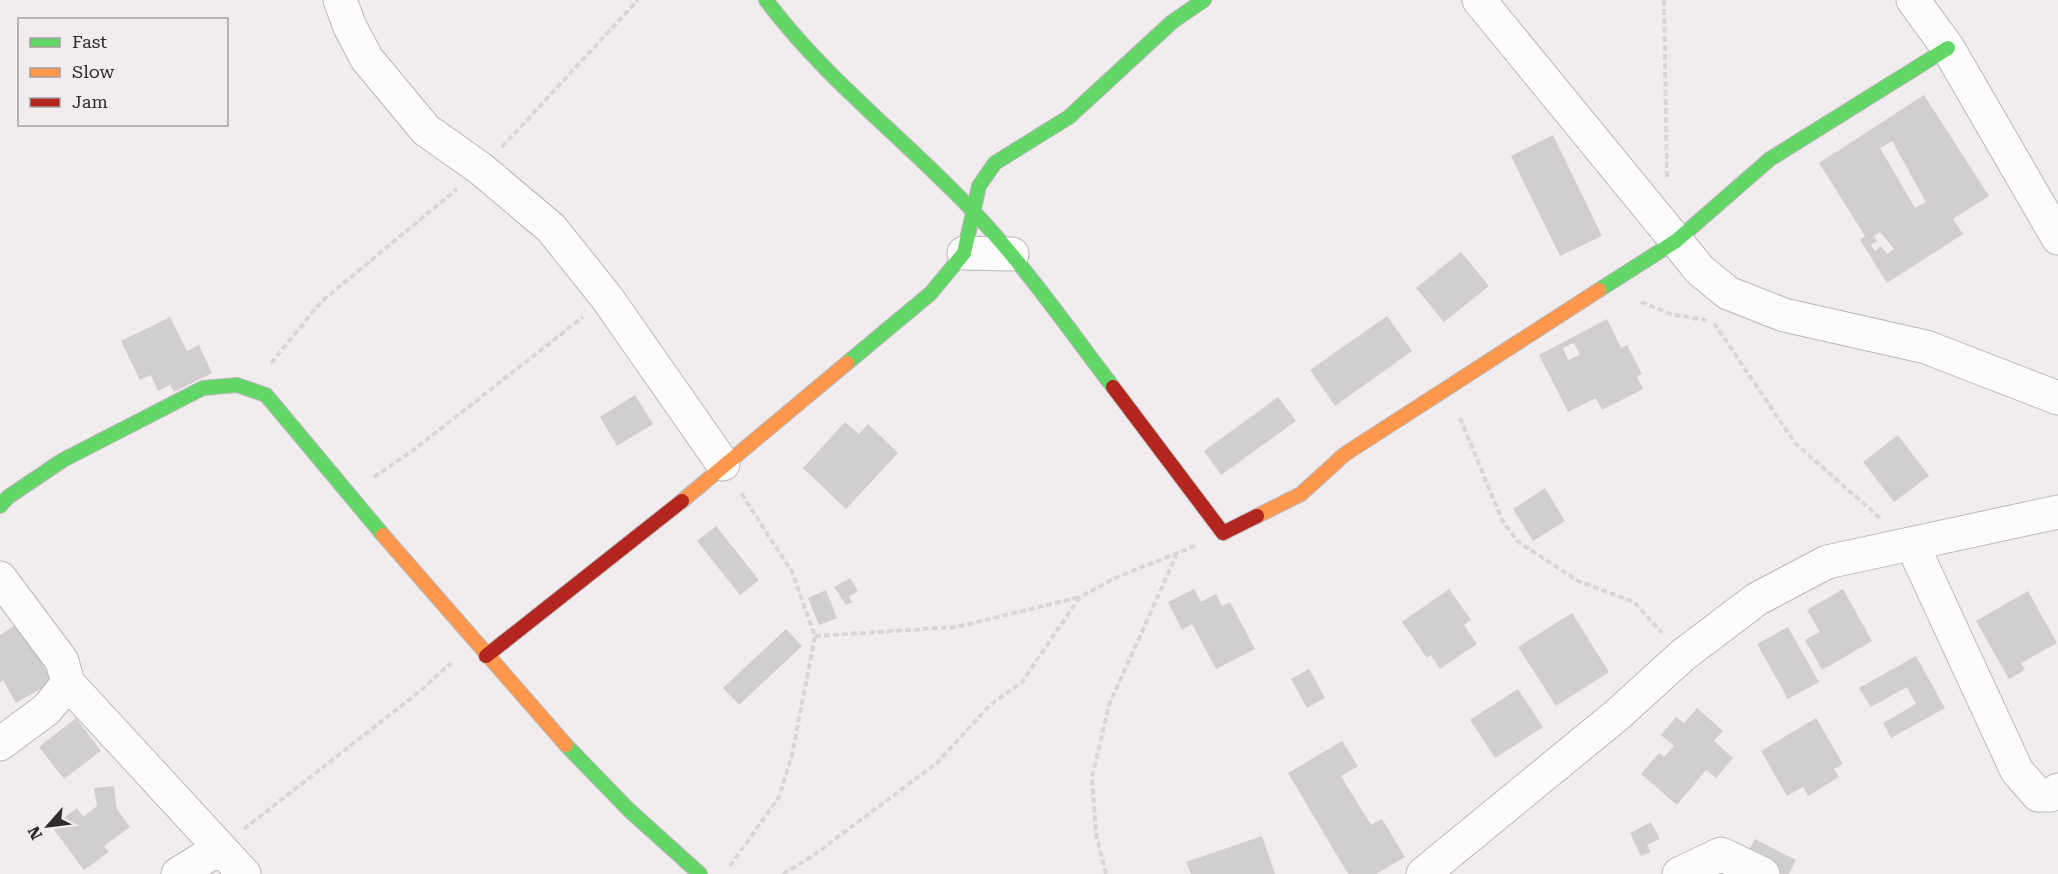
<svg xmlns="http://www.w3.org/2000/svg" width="2058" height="874" viewBox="0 0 2058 874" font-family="'Roboto Serif',serif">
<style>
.building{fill:#d1cecf;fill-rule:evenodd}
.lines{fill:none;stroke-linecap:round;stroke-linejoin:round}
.street-casing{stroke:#b9b7b8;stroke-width:35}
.fast-casing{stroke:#b9b7b8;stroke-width:16}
.slow-casing{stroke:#b9b7b8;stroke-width:16}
.jam-casing{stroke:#b9b7b8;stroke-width:16}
.path{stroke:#d8d6d6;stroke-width:4;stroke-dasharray:6 3;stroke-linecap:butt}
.street{stroke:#fdfcfd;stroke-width:33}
.fast{stroke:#63d668;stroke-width:14}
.slow{stroke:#ff974d;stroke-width:14}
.jam{stroke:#b3261e;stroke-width:14}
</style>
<rect width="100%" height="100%" fill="#f1edef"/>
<path class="building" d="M1924,95L1989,196L1953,219L1963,234L1887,283L1860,240L1865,236L1819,163ZM1892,141L1926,202L1915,208L1880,148ZM1880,232L1894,249L1887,254L1881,246L1875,251L1871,245L1877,241L1874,236Z
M1553,135L1602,236L1560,256L1511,156Z
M1461,252L1489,286L1444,322L1416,288Z
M1387,316L1412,351L1335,406L1310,370Z
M170,317L187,351L199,345L212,373L174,392L170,385L158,391L151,375L140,380L121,341Z
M1607,319L1621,348L1627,345L1642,374L1637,377L1643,389L1602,410L1596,398L1568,412L1539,355ZM1574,343L1580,355L1568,360L1563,348Z
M635,395L653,424L617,446L600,417Z
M1278,397L1296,421L1221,475L1204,451Z
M845,422L859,434L868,424L898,453L846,509L803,468Z
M1898,435L1929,476L1894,502L1863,462Z
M1545,488L1565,521L1533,541L1513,509Z
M716,526L759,580L740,595L697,541Z
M850,578L858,591L849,597L852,602L846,605L834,587Z
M1194,589L1201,602L1216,594L1222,606L1230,602L1255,649L1216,669L1192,624L1182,630L1168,602Z
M1449,589L1471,620L1464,625L1477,644L1440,669L1431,655L1427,658L1402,622Z
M1843,589L1872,641L1822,670L1805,640L1820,632L1807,610Z
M826,590L837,618L819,625L808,598Z
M2028,591L2057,643L2021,663L2025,670L2009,679L1976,621Z
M1572,613L1609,672L1556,706L1518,647Z
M20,622L41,655L38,657L53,682L16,703L3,680L0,682V635Z
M1788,627L1819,682L1788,699L1757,644Z
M786,629L802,646L739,705L723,688Z
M1916,656L1945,708L1891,738L1883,723L1916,704L1907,687L1871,707L1859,688Z
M1309,669L1325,698L1307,708L1291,679Z
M1518,689L1543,727L1495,758L1470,720Z
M1697,708L1723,731L1714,741L1733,758L1716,778L1706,770L1677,805L1641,774L1659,753L1664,757L1674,746L1661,735L1676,717L1684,723Z
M76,718L101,751L64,779L39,747Z
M1816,718L1843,764L1834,769L1839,777L1808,796L1803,787L1787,796L1761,751Z
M1342,741L1358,766L1341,776L1371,825L1382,819L1405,857L1376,874H1348L1288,773Z
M114,786L117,809L130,827L104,846L109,852L84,870L52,827L77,808L83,817L97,806L94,788Z
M1651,822L1660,839L1647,845L1651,852L1641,856L1630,833Z
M1262,836L1275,874H1191L1186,862Z
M1755,839L1796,860L1789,874H1772L1744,859Z"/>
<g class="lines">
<defs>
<path id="street" d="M340,0L350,27L367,59L426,130L481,169L551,228L607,298L723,464
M1479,0L1700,270L1728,293L1784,315L1926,347L2058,398
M1913,0L1948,48L2058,238
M964,253L1012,254
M1912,544L2017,771L2038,795H2051L2058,790
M0,578L62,661L68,683L47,709L0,744
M68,683L244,874
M178,874L220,848
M1423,874L1617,715L1683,655L1757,599L1827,562L2058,512
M1679,874L1721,854L1763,874"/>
<path id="fast" d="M766,0C826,80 906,140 974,212C1025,266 1068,328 1113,387
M1599,290L1676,241L1770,159L1948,48
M847,363L931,293L964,253L979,186L995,163L1069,117L1172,22L1204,0
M0,506L8,497L63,460L203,388L237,385L266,395L383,535
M566,745L629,810L700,874"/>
<path id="slow" d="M682,501L847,363
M1257,516L1301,494L1345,454L1599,290
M383,535L566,745"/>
<path id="jam" d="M1113,387L1223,533L1257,516
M486,656L682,501"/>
</defs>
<use href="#street" class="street-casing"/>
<use href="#fast" class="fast-casing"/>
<use href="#slow" class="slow-casing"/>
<use href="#jam" class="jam-casing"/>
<path class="path" d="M1664,0L1667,179
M502,147L638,0
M1641,302L1671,314L1709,321
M1714,323L1795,443L1881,519
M271,363L321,302L457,189
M1460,418L1502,520L1517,541L1578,581L1634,602L1662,633
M374,477L411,452L583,317
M815,636L956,627L1080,597
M244,829L414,696L451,663
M730,866L779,797L792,755L815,636L792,572L741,493
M783,874L811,857L937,763L990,705L1021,683L1080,597L1115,578L1195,546
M1106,874L1096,834L1092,777L1109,705L1176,556"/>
<use href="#street" class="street"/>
<use href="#fast" class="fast"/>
<use href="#slow" class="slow"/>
<use href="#jam" class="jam"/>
</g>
<rect x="18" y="18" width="210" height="108" fill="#f2ecee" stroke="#a49fa1" stroke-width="1.5"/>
<rect x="30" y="38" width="30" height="9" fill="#63d668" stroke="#a49fa1" stroke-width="1.5"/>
<text x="72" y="48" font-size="18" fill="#2f2c2d">Fast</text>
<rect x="30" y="68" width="30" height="9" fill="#ff974d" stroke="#a49fa1" stroke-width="1.5"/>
<text x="72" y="78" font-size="18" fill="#2f2c2d">Slow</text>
<rect x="30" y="98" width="30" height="9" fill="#b3261e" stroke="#a49fa1" stroke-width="1.5"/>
<text x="72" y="108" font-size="18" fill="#2f2c2d">Jam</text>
<g transform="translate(48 826) rotate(242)" stroke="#f2ecee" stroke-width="4.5" paint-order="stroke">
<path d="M0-4.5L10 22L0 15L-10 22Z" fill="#2f2c2d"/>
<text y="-9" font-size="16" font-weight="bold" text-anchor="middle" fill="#2f2c2d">N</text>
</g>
</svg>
